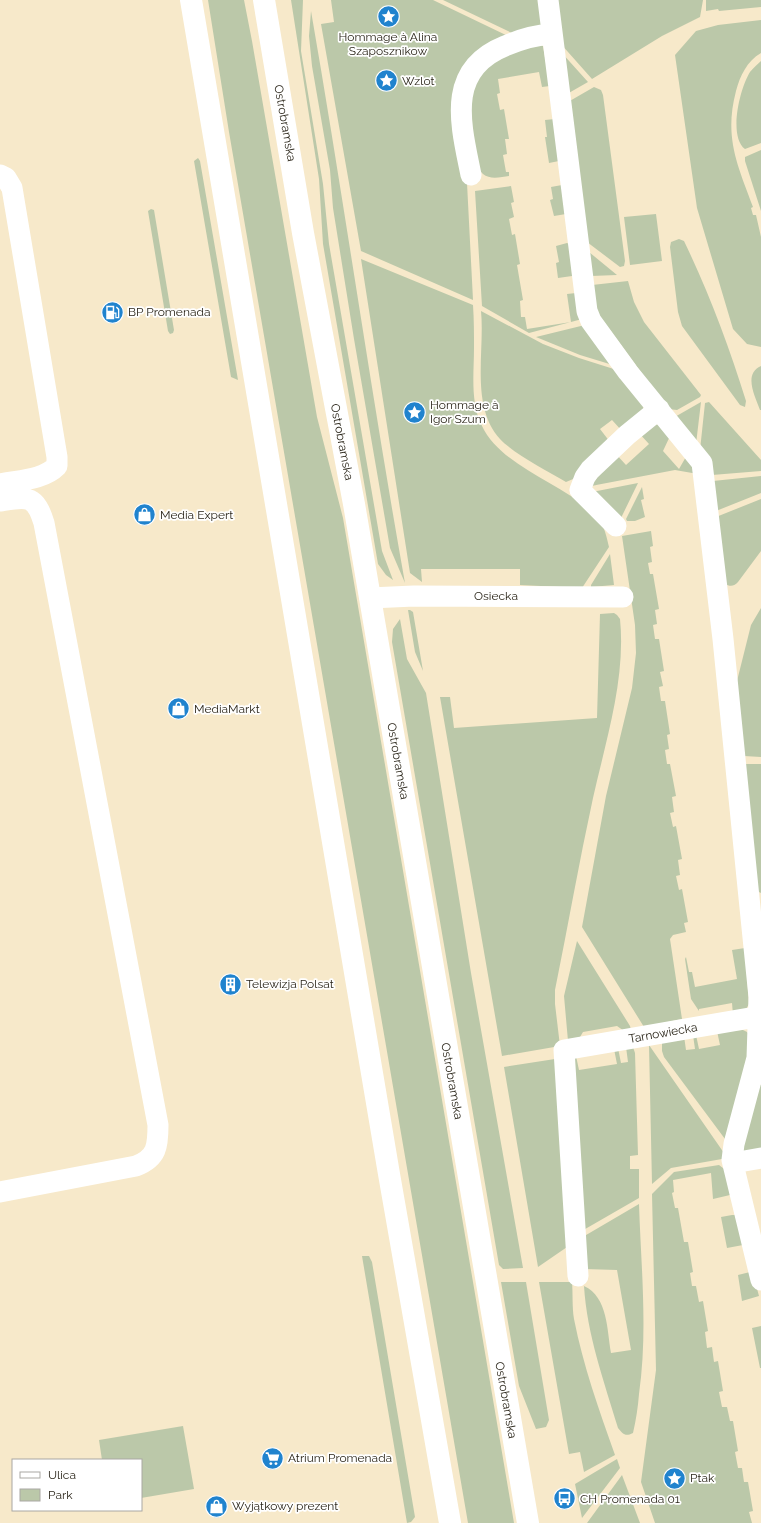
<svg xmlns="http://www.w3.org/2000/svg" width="761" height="1523" viewBox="0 0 761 1523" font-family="Raleway,sans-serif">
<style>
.green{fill:#bbc8a9}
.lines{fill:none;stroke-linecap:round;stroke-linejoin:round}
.street{stroke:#fff;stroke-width:21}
.primary{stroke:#fff;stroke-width:22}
.labels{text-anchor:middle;stroke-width:3.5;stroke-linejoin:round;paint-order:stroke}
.poi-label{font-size:12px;fill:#2a2519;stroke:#fff;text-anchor:start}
.street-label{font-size:12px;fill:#2a2519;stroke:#fff}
</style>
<rect width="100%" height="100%" fill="#f7e9ca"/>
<path class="green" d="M208,0H244L252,41L317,417L343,518L514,1523H468L229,132Z
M291,0H303L301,51L323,184L329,244L382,551L393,580L386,575L378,564L323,244L319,179Z
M331,0H433L512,38L473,61L467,183L473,300L361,251L321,24L334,22Z
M443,0H541L542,25L516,35Z
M556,0H703L700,17L662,36L592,79L560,43Z
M706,0H761V7L719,11L718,9L706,11Z
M311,11C344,201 371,393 405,583L390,548L354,339L333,208L330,170L312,66L309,36Z
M761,20V53C747,61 740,76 736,91C724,137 737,164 753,207L751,208L753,215H756L761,237V347L747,344L733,329L697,208L675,55L696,31L718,25Z
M540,45L543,46L550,86L542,87L539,72L498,79L500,93L497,94L500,110L504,109L509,139H505L507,154L503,155L506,172H509V176C501,177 490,180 483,174C476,168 468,137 467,127C466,123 473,83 476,79C487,59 519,50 540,45Z
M561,52L588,82L567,94Z
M761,61V143L745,149C728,136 740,88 750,72C753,68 757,65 761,61Z
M594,87L601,90L603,95L625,261L624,266L620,267L587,242L568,102Z
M555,119L559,161L549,163L545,137H547L545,120Z
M761,150V211L745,161V157Z
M198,158L200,161L238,380L231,377L194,161Z
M562,185L566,214L554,216L550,200L553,199L551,187Z
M511,186L514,202L511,203L514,217L509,219L512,235L515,234L520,264L517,265L523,300L520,301L521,317H525L527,329L571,322L567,294L576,293L586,318L529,333L482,306L475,191Z
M151,209L154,210L174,330L173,333L170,334L168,331L148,211Z
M656,214L662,261L630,265L624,217Z
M679,239L684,241C709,293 729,346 746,401L745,407L740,405L682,326L678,312L670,247L671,242Z
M567,243L571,245L572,276L558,278L556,263L559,262L556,246Z
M589,252L617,275L591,276Z
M361,259L473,305C474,320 474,334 474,348C474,374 470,402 482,426C503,470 570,484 600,521C605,528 607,539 609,547L582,588L520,585V569H421L422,582L410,573Z
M628,281L634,302L644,322L701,395L700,397L677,410L668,409L596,311L592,285Z
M481,311L543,344L579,358L620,371L643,405L644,412L622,431L612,420L600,429L610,442L578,477L566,482C547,471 514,454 500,439C470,406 485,352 481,311Z
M589,324L616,366L580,355L536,337Z
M761,366V410H760C755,396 743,374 761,366Z
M701,402L696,444L673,418Z
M709,402L761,460V471L712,475L700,450L705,403Z
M654,424L660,425L671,434L663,451L679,469L687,455L698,474L675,470L591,486L615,453L626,465L649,444L638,432Z
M761,476V493L716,511L713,481Z
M638,483L621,518L592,492Z
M642,487L644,499L641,500L645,517L635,521H627L626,519Z
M761,499V551L738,582C735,586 730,587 725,584L716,517Z
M651,531L653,546L650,547L652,562L648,563L650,574H653L659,609L655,610L657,624L653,625L655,639H659L664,671L660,672L663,686L659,687L661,701H665L670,734L667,735L669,749L665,750L667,764H670L676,796L672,797L674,812L670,813L673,827L676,826L682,859L678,860L680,875L676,876L679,890L682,889L688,922L684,923L686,932L673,935L670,939L682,1019L644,1027L582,927L606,796L632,688L636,653L635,625L622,536Z
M610,554L614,585L591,587V585Z
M761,608V757L744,756L737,681L751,625Z
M408,610H410L413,612L423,671L415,652Z
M614,613L617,615L620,619C626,679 606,740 593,798C579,862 568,926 555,990V1004L560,1046L502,1056L440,697H450L454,728L597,718L600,614Z
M400,619L407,659L426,693L471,973L523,1268L503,1269L499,1265L392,642L393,629Z
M745,764H761V893L755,890Z
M577,941L630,1026L631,1030L627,1033L617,1026L583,1032L577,1042L568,1041L564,996Z
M745,948L749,1004L745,1011L733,1015L732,1003L699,1009V1011L691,999L685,959L686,957L689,972H692L695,987L737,979L732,950Z
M743,1030L747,1032L753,1040L725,1139L664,1057L662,1051V1041L684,1036L686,1050L695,1049L693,1035H696L699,1049L720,1045L717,1031Z
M649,1045L724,1153L722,1159L671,1168L652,1184Z
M626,1047H633L635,1053L638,1155L630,1156V1169H639V1198L580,1232L572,1058L576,1056L579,1070L617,1064L614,1049L618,1048L621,1063L628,1062Z
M555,1059L570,1245L538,1267L504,1067Z
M757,1084L761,1085V1154L743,1157L740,1149Z
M719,1165L728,1172L730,1195L713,1199L711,1173L673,1180L674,1192L672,1193L675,1208H678L684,1242H688L693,1272L690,1273L692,1286H696L699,1302L703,1301L708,1331L705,1332L707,1348L712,1347L714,1362L718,1361L723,1391L719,1392L722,1407H727L730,1421H733L738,1451L735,1452L738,1468H742L744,1482H748L753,1511L749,1512L752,1523H655L641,1482L656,1370L652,1194L674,1172Z
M639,1204C641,1267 648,1331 639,1394C638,1407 636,1420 633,1433C625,1437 623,1434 618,1428C604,1381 587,1335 584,1286C608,1297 607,1330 611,1353L631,1350L617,1270L584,1269L581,1238Z
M732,1215H735L743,1245L727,1248L721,1217Z
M362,1256H369L372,1262L415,1517L411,1522L407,1523Z
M750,1272L753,1274L759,1296L742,1301L738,1275Z
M501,1282H526L549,1420L546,1427L536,1429L519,1386Z
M539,1282H572C573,1294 572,1307 574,1319C583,1365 599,1410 615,1455L584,1472L580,1452L569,1454Z
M761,1326V1368H760L752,1328Z
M183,1426L194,1489L141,1498V1460H102L99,1440Z
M617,1459L620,1468L582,1518L575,1484Z
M622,1475L640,1523H587Z"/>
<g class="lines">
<path class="street" d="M548,0L587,311L591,321L628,372L702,463L723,639L759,997L757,1058L734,1144L732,1160L761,1280
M0,175L6,178L12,188L57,457V466C43,480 19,480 0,484
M471,175C461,125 445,70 505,46C521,39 535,35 552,34
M0,501C27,497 35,494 44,523L158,1125C158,1146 157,1158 136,1166L0,1192
M616,526L580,490L585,477L590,470L627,435L659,409
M370,598L414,596L623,597
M733,1163L761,1158
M578,1276L564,1050L761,1016"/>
<path class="primary" d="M191,0L389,1174L450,1523
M264,0L303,233L354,504L528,1523"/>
</g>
<defs>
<symbol id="sight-disc" viewBox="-11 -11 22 22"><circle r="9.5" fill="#2083ce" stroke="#fff"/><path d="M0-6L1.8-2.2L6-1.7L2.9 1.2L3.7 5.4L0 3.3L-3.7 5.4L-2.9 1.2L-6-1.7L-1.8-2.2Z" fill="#fff"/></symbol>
<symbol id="fuel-disc" viewBox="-11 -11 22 22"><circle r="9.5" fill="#2083ce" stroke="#fff"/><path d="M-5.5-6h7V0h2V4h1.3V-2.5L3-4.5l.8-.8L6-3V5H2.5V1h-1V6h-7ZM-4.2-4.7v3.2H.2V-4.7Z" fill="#fff"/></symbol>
<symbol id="shop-disc" viewBox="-11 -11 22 22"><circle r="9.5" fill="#2083ce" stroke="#fff"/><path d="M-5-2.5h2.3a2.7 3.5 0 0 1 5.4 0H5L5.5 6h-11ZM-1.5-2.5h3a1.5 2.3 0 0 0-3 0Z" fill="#fff"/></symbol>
<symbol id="building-disc" viewBox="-11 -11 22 22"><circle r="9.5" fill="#2083ce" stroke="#fff"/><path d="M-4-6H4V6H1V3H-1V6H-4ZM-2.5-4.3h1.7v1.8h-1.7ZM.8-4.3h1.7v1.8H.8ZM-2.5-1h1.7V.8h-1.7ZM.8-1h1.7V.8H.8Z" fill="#fff"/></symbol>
<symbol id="supermarket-disc" viewBox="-11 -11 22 22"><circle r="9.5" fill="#2083ce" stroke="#fff"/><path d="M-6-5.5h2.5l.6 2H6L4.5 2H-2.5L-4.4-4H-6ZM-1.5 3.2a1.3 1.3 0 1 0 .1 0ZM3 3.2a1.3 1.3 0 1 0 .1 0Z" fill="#fff"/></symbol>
<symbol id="bus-disc" viewBox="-11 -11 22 22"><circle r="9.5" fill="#2083ce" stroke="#fff"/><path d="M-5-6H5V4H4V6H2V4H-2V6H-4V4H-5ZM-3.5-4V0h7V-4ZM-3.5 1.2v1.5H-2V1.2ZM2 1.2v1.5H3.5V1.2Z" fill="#fff"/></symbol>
</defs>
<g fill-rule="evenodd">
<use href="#sight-disc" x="376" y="4" width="25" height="25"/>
<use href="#sight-disc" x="374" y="68" width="25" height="25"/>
<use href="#fuel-disc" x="100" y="300" width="25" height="25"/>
<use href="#sight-disc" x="402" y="400" width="25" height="25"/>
<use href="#shop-disc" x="132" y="502" width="25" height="25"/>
<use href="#shop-disc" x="166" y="696" width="25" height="25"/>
<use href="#building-disc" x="218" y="972" width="25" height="25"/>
<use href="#supermarket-disc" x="260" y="1446" width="25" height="25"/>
<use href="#sight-disc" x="662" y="1466" width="25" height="25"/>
<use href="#bus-disc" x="552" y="1486" width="25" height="25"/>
<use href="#shop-disc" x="204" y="1494" width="25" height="25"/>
</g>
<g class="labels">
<g class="poi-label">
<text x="388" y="41" text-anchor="middle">Hommage à Alina<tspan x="388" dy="14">Szaposznikow</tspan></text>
<text x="402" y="85">Wzlot</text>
<text x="128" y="316">BP Promenada</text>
<text x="430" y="409">Hommage à<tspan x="430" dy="14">Igor Szum</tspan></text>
<text x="160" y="519">Media Expert</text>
<text x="194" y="713">MediaMarkt</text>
<text x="246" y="988">Telewizja Polsat</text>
<text x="288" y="1462">Atrium Promenada</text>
<text x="690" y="1482">Ptak</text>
<text x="580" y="1503">CH Promenada 01</text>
<text x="232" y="1510">Wyjątkowy prezent</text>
</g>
<g class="street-label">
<text transform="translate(285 123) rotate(80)" y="4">Ostrobramska</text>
<text transform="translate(342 442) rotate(79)" y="4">Ostrobramska</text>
<text x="496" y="600">Osiecka</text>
<text transform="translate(398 761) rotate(80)" y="4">Ostrobramska</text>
<text transform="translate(663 1033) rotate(-10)" y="4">Tarnowiecka</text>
<text transform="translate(452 1081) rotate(80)" y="4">Ostrobramska</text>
<text transform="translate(506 1400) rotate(80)" y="4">Ostrobramska</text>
</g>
</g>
<rect x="12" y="1459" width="130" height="52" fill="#ffffff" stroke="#aaa8a3"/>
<rect x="20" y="1472" width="20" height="6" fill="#ffffff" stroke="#aaa8a3"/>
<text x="48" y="1479" font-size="12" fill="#2a2519">Ulica</text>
<rect x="20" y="1489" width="20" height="12" fill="#bbc8a9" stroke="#aaa8a3"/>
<text x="48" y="1499" font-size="12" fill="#2a2519">Park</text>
</svg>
